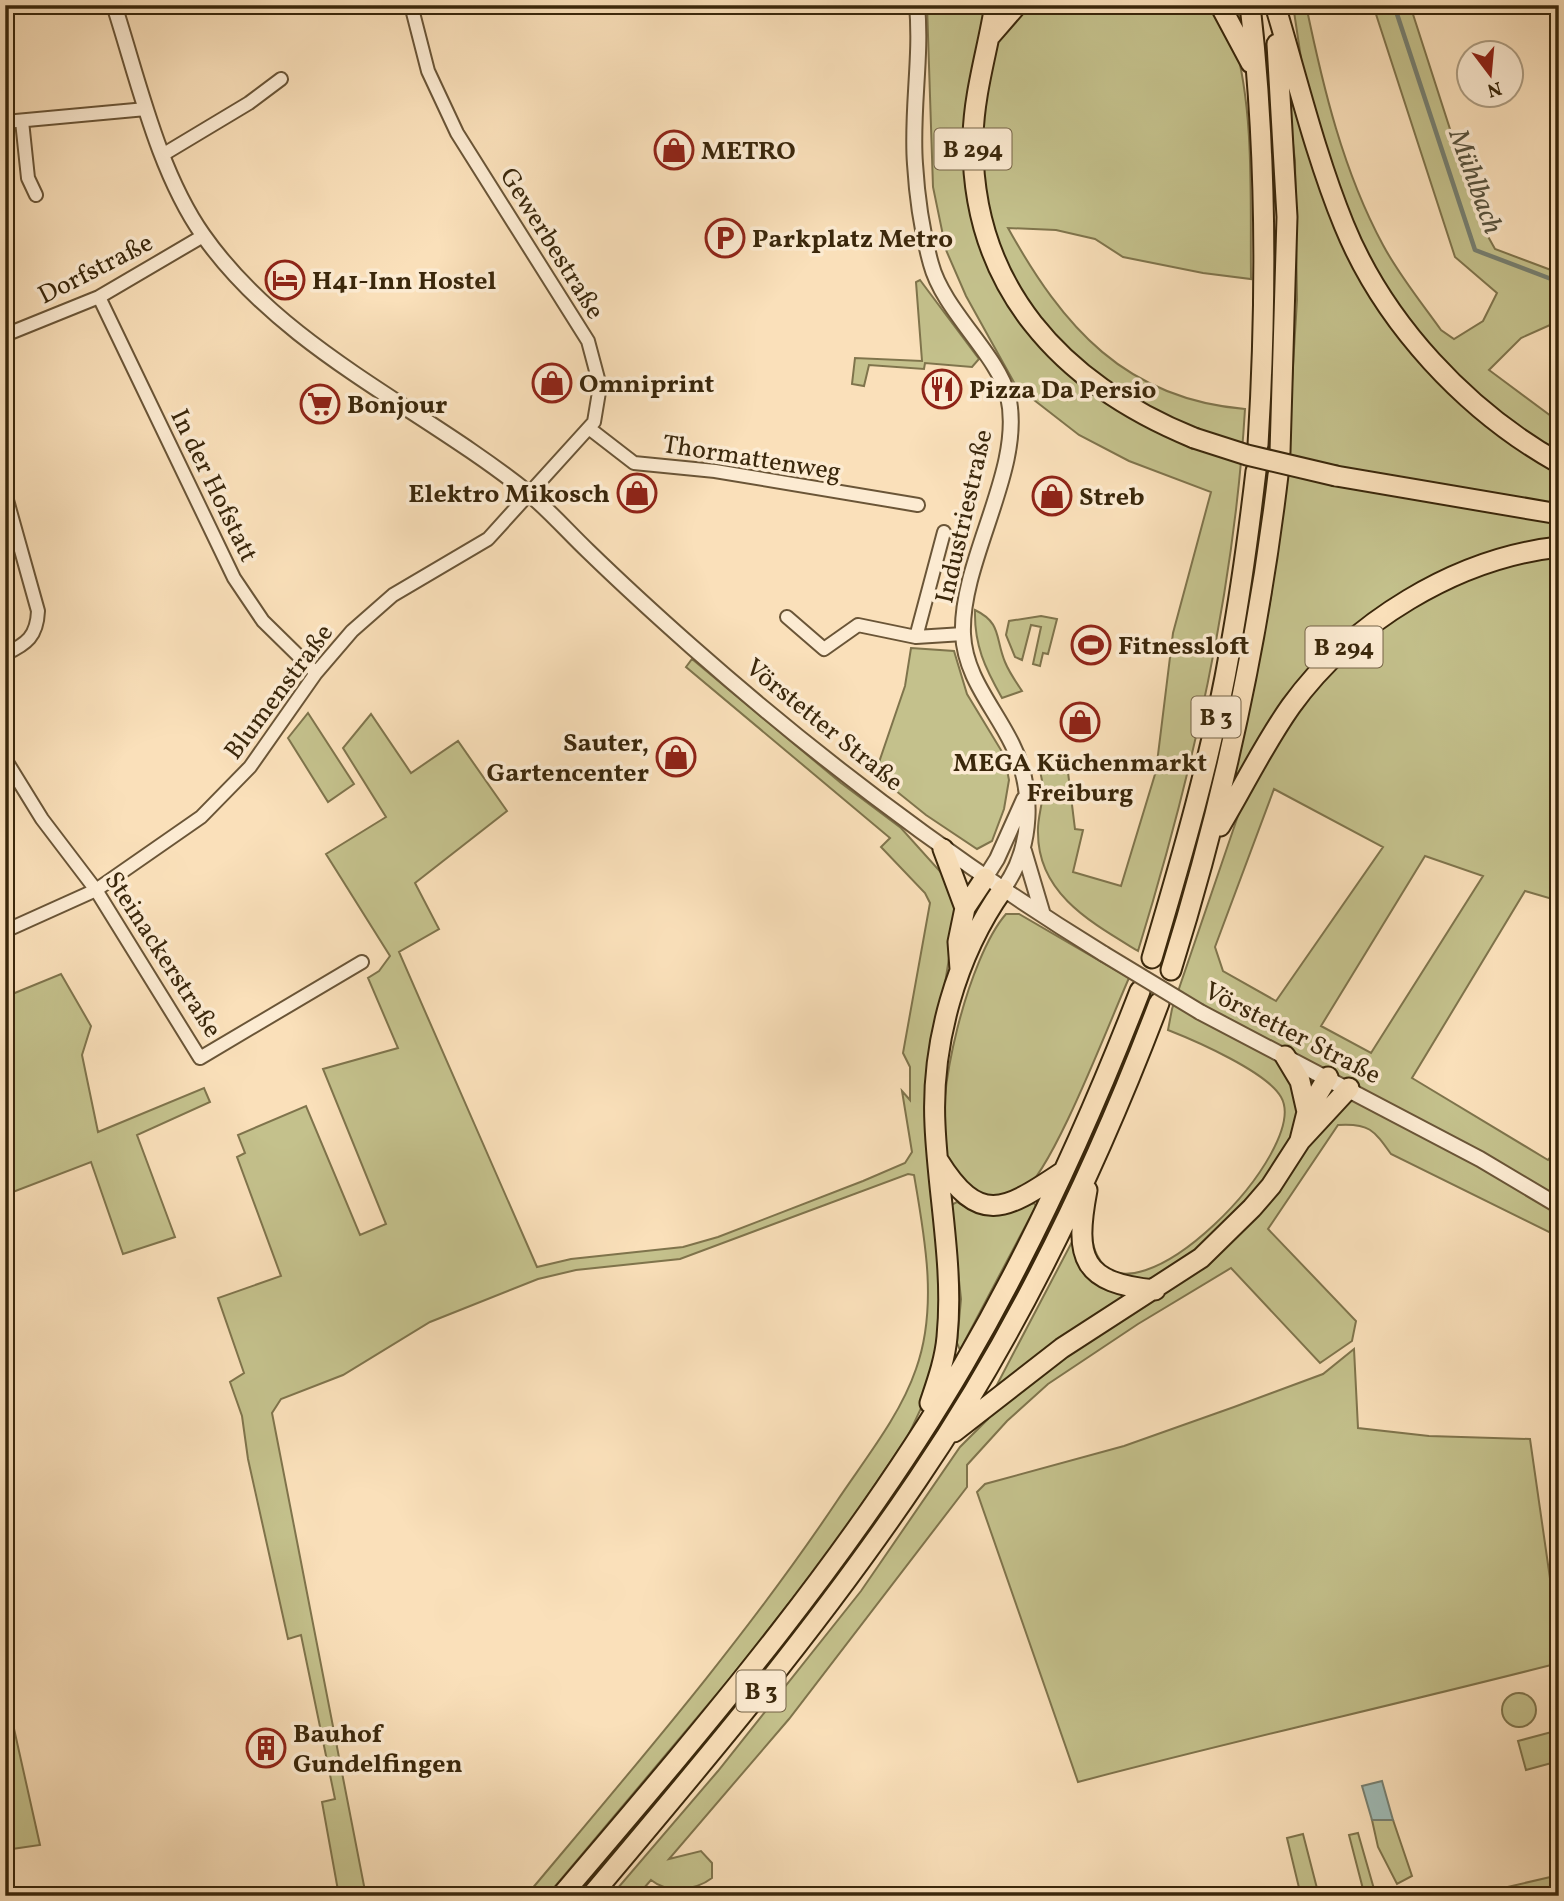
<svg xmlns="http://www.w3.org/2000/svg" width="1564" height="1901" viewBox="0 0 1564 1901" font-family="Vollkorn,serif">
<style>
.green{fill:#c4c18c;stroke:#7f744c;stroke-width:2;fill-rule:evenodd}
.water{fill:#9fbbb6;stroke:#778072;stroke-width:2}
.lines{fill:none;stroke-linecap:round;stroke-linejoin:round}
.stream{stroke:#778072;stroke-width:4.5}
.minor-casing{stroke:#6a5537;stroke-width:16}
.tertiary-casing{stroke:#6a5537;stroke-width:18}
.trunk-casing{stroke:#3a270b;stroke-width:23}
.minor{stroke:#fcebd2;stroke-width:12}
.tertiary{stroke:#fcebd2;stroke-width:14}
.trunk{stroke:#fae0ba;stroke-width:19}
.tertiary-bridge-casing{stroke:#6a5537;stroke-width:18;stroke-linecap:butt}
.trunk-bridge-casing{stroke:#3a270b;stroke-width:23;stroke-linecap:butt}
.tertiary-bridge{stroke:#fcebd2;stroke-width:14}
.trunk-bridge{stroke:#fae0ba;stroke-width:19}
.labels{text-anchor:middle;stroke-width:7;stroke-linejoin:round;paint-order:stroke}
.shield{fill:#fcebd2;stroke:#746247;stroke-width:2}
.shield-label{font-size:24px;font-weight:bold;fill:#3a270b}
.poi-label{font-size:26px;font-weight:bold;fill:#3a270b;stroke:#fcebd2;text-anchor:start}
.street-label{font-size:26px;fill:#3a270b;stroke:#fcebd2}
.water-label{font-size:28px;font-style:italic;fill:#58533e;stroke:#fcebd2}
</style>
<rect width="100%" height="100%" fill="#fae0ba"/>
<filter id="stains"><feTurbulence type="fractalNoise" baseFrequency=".00286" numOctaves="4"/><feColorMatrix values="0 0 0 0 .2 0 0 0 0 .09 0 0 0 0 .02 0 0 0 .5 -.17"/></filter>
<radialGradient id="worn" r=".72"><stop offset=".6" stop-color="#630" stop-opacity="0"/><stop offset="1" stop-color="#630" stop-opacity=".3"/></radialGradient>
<path class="green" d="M927,5H1239L1242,29L1234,41C1255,110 1250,206 1251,279L1203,273L1123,257L1095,239L1056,230L1008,228C1063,327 1125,399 1245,409C1234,594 1192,775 1138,951C1092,923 1038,894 1038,833C1037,819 1043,804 1043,790C1043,780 1039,768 1037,758L1066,756L1075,829L1083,830L1073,872L1121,886L1156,771L1173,633L1211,492L1129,461L1079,435L1016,386L966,296L946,250L933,187Z
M1293,5H1306C1323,87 1343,171 1383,245C1399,275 1421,302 1441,330L1454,339L1483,321L1497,293L1455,257L1373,5H1410L1480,222L1495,249L1559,273V321L1521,338L1489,370L1559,422V901L1525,891L1412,1078L1548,1160L1559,1145V1237L1391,1154C1374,1130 1369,1123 1338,1125L1268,1229L1356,1321L1352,1341L1320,1363L1231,1268L1138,1324L1048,1384L1007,1421L967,1465V1487L789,1719L669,1859L701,1851L712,1863V1878C695,1891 667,1893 651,1880L637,1896H611L718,1771L861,1591L960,1447L988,1419L990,1398L1093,1202C1092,1220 1089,1239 1097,1255C1133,1332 1312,1150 1281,1097C1267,1072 1196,1041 1168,1030L1172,1009L1242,804L1231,787L1271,597L1288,448L1297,300L1295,161L1286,83L1301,58ZM1274,789L1383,847L1276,1001L1223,971L1215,947ZM1425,856L1483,876L1371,1053L1321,1026Z
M920,280L979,359L972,367L925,363L924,369L869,365L864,386L852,384L855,358L922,361L916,282Z
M975,610C1002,623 995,638 1005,662C1009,672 1016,682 1022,691L1002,698C985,668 974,645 975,610Z
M1041,616L1057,619L1048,654L1043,653L1040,666L1033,664L1041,627L1031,625L1022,660L1015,657L1006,635L1009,621Z
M911,648L954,651L967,694L1004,755L1009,780L1004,809L992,841L977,849L926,815L875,774L905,686Z
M692,659L841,783L901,828L946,878L953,893L956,914L937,1034L943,1333L924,1402L908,1436L830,1551L727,1682L547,1896H526C634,1767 744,1640 837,1501C865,1459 900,1416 916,1369C938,1308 925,1238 914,1175L908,1174L680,1259L576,1270L538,1279L430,1322L343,1375L281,1399L272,1413L366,1896H339L322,1802L335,1799L301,1635L288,1639L248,1459L242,1416L230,1382L244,1373L218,1298L281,1276L237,1157L245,1153L238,1135L306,1106L360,1235L386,1224L323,1069L398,1048L368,978L379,971L390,956L326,854L386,817L343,748L371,714L411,773L458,741L507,811L415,883L439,929L399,952L537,1267L571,1259L683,1247L718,1237L863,1181L905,1163L912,1152L902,1091L910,1100V1067L903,1053L930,903L925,893L881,847L890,838L686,667Z
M308,713L354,784L328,802L288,738Z
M1006,914H1019L1129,978C1111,1018 1053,1171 1023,1191C1009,1200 992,1198 976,1198C964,1184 950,1172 946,1154C933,1098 969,956 1006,914Z
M61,974L91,1026L82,1055L98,1132L204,1088L210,1102L137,1135L175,1237L123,1254L91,1162L5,1195V997Z
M1150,992L1158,996L1041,1259L947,1421L835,1587L582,1896H567L965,1376L1051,1225Z
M957,1202C983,1220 1006,1214 1034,1203L1036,1206L960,1350L957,1343L961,1299L951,1205Z
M1354,1349L1358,1428L1429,1436L1530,1439L1559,1641V1663C1399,1704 1237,1740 1078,1782L977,1492L985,1484L1124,1446L1234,1407L1323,1374Z
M6,1693L40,1845L5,1850V1694Z
M1502 1710a17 17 0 1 1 34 0a17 17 0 1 1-34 0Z
M1559,1730V1761L1526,1770L1518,1741Z
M1372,1820H1393L1412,1876L1397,1884L1378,1847Z
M1358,1833L1376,1896H1336L1363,1889L1349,1835Z
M1303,1834L1319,1896H1301L1287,1838Z
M1559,1875V1896H1504L1503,1888Z"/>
<path class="water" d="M1382,1781L1393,1820H1372L1362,1786Z"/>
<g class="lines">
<path class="stream" d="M1394,5L1475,250L1559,282"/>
<defs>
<path id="minor" d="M22,121L28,178L36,195
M5,122L146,109
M164,154L249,103L281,79
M99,297L234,578L263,621L316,673
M5,335L99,297L203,236
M590,429L634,463L715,471L918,505
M5,493L38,611C37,636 27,644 5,654
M787,617L824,649L858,625L916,637L963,634
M916,637L944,532
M5,759L42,819L96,890L200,1058L362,962
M5,931L96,890L201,817L250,767L316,673L352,631L393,595L488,539L594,422L600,386L588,341L457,133L428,71L411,5"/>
<path id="tertiary" d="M114,5C138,79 158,171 203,235C283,349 421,407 527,492C549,510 568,532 588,551C622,584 657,616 692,647C821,761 958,864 1104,954
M917,5C922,58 911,112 915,164C917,197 922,232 931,264C943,310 998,355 1008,396C1025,468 960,560 963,634C965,677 994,707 1012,744C1035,790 1033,848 1003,889
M1024,851L1043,915
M985,878L997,859L1024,799
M1200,1012L1480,1159L1559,1206"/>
<path id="trunk" d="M995,5C988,49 974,92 973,137C970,287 1062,384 1194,438
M1220,5L1251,63
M1250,5C1267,152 1267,298 1258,445
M1275,5C1297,78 1315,154 1344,225C1384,323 1466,411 1559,463
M991,35L1017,5
M1277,44L1287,217L1280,452
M1336,476L1559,514
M1220,826C1244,786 1264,744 1291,706C1351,623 1456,558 1559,547
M943,849L965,908L958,942L960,969
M965,908L985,878
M1152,958C1182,857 1212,754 1230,650C1241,590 1249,531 1256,471
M1171,970C1222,807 1258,644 1278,475
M1285,1056L1300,1081L1307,1112
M1300,1140L1307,1112L1328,1077
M938,1160C979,1226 1004,1211 1061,1173
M1087,1190C1074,1259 1082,1283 1155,1290
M930,1403C937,1382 945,1360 947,1337C954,1267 938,1195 935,1125C931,1044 956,955 1003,889
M954,1432L1062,1348L1201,1258L1252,1208L1271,1186L1300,1141L1349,1088
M561,1896C705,1727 852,1556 964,1364C1033,1245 1090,1120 1140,991
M591,1896C705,1761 819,1626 918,1479C1018,1332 1096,1169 1159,1003"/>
</defs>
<use href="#minor" class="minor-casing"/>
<use href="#tertiary" class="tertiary-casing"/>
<use href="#trunk" class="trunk-casing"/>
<use href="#minor" class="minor"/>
<use href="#tertiary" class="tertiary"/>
<use href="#trunk" class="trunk"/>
<defs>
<path id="tertiary-bridge" d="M1104,954L1200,1012"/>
<path id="trunk-bridge" d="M1194,438L1247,455L1336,476"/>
</defs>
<use href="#tertiary-bridge" class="tertiary-bridge-casing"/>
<use href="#trunk-bridge" class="trunk-bridge-casing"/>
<use href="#tertiary-bridge" class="tertiary-bridge"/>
<use href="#trunk-bridge" class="trunk-bridge"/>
</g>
<defs>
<symbol id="shop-ring" viewBox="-11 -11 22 22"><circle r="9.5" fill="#fcebd2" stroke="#8f2418" stroke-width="1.5"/><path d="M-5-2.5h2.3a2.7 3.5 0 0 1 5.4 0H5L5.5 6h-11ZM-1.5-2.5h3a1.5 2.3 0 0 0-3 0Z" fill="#8f2418"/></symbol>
<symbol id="parking-ring" viewBox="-11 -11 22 22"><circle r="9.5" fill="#fcebd2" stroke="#8f2418" stroke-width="1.5"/><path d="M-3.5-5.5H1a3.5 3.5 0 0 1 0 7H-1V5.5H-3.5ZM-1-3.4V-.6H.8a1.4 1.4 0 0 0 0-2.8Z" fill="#8f2418"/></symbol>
<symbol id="hotel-ring" viewBox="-11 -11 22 22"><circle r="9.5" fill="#fcebd2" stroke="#8f2418" stroke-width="1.5"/><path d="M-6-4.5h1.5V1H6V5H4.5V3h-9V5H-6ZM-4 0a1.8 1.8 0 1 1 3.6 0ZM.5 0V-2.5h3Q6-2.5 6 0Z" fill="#8f2418"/></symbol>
<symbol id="restaurant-ring" viewBox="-11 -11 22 22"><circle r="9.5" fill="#fcebd2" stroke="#8f2418" stroke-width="1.5"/><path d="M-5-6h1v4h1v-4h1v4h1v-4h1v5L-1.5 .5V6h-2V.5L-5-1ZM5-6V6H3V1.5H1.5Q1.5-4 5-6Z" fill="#8f2418"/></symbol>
<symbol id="supermarket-ring" viewBox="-11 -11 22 22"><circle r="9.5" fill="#fcebd2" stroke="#8f2418" stroke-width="1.5"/><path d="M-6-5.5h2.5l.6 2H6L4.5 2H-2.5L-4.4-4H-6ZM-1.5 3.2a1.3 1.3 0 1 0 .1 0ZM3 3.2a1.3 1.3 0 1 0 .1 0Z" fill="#8f2418"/></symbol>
<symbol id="stadium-ring" viewBox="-11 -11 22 22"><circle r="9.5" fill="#fcebd2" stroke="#8f2418" stroke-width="1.5"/><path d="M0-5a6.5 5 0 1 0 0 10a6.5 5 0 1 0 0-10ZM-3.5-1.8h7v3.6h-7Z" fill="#8f2418"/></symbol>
<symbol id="building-ring" viewBox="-11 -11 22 22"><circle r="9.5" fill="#fcebd2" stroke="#8f2418" stroke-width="1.5"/><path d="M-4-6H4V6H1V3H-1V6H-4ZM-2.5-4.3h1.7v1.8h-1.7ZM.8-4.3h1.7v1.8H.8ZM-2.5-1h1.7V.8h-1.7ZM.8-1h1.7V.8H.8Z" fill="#8f2418"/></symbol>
</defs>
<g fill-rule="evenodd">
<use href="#shop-ring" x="652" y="128" width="44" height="44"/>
<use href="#parking-ring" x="703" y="216" width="44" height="44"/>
<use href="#hotel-ring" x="263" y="258" width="44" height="44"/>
<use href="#shop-ring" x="530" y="361" width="44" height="44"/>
<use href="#restaurant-ring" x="920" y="367" width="44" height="44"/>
<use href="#supermarket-ring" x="298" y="382" width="44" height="44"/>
<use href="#shop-ring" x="615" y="471" width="44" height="44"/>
<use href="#shop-ring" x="1030" y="474" width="44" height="44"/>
<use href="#stadium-ring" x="1069" y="623" width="44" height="44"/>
<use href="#shop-ring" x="1058" y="700" width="44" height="44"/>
<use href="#shop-ring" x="654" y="735" width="44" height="44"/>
<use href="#building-ring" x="244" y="1726" width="44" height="44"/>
</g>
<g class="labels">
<g class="shield">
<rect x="934.5" y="128.5" width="77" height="41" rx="5"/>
<rect x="1305.5" y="626.5" width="77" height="41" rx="5"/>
<rect x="1191.5" y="696.5" width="49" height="41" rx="5"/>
<rect x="736.5" y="1670.5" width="49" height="41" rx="5"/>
</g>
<g class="shield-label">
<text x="973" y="157">B 294</text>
<text x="1344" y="655">B 294</text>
<text x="1216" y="725">B 3</text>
<text x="761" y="1699">B 3</text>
</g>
<g class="poi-label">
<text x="701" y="159">METRO</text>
<text x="752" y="247">Parkplatz Metro</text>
<text x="312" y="289">H41-Inn Hostel</text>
<text x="579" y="392">Omniprint</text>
<text x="969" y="398">Pizza Da Persio</text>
<text x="347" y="413">Bonjour</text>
<text x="610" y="502" text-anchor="end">Elektro Mikosch</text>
<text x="1079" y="505">Streb</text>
<text x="1118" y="654">Fitnessloft</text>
<text x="649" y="751" text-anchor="end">Sauter,<tspan x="649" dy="30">Gartencenter</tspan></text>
<text x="1080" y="771" text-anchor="middle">MEGA Küchenmarkt<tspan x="1080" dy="30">Freiburg</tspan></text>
<text x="293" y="1742">Bauhof<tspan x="293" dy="30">Gundelfingen</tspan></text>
</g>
<g class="street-label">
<text transform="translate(553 243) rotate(58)" y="9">Gewerbestraße</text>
<text transform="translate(95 268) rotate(-27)" y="9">Dorfstraße</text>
<text transform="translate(752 457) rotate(9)" y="9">Thormattenweg</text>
<text transform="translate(215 485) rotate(64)" y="9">In der Hofstatt</text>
<text transform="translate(963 516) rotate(-77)" y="9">Industriestraße</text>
<text transform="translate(278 691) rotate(-53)" y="9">Blumenstraße</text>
<text transform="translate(825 724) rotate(39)" y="9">Vörstetter Straße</text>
<text transform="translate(164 954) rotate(57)" y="9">Steinackerstraße</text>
<text transform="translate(1293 1032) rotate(27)" y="9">Vörstetter Straße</text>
</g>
<g class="water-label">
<text transform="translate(1477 181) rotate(70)" y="10">Mühlbach</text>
</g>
</g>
<rect width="1564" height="1901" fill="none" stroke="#fae0ba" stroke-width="28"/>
<rect x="7" y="7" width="1550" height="1887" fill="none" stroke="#3a270b" stroke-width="3.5"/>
<rect x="14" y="14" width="1536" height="1873" fill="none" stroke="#3a270b" stroke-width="2"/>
<g transform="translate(1490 74) rotate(164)"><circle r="33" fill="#fcebd2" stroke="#ae9d82" stroke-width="2"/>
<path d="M0-5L12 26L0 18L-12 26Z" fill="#8f2418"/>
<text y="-10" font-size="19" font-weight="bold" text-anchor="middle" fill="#3a270b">N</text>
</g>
<rect width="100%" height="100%" filter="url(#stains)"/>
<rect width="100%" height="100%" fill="url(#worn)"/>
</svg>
